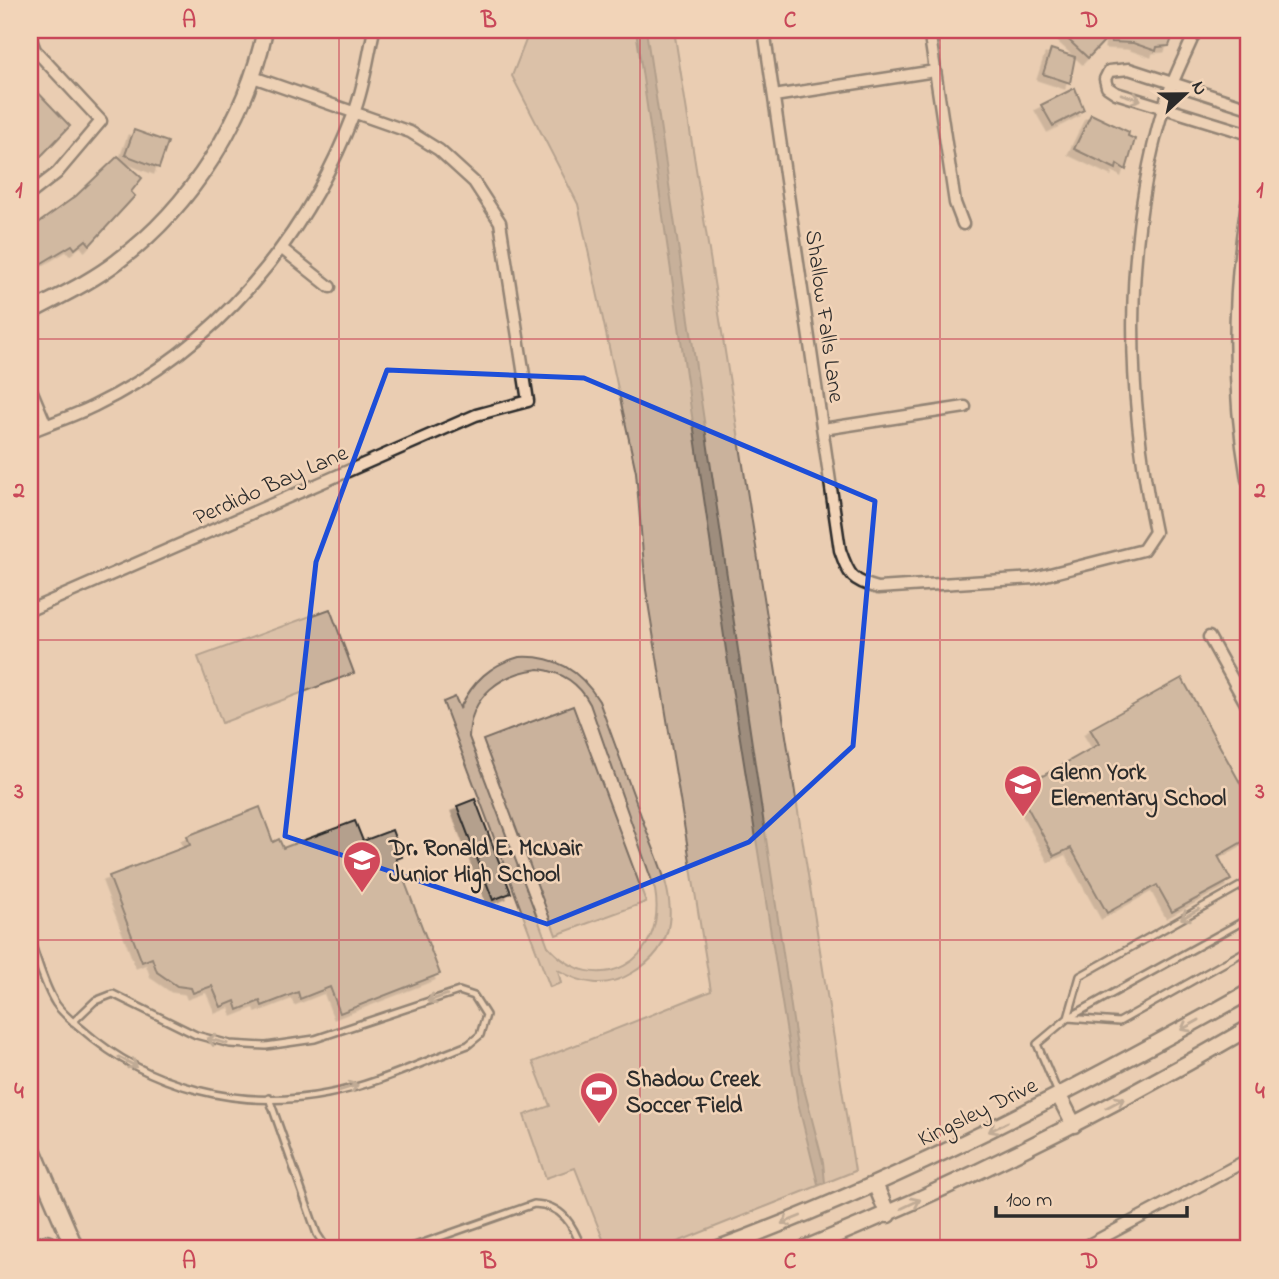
<svg xmlns="http://www.w3.org/2000/svg" width="1279" height="1279" viewBox="0 0 1279 1279" font-family="'Indie Flower',sans-serif">
<style>
.green{fill:#cab29c;stroke:#7a6e64;stroke-width:2;fill-rule:evenodd}
.water{fill:#9e8d7d;stroke:#70665c;stroke-width:2}
.building{fill:#b4a08d;stroke:#2b2b2b;stroke-width:2;filter:url(#shadow)}
.lines{fill:none;stroke-linecap:round;stroke-linejoin:round}
.lane-casing{stroke:#2b2b2b;stroke-width:10}
.street-casing{stroke:#2b2b2b;stroke-width:15}
.secondary-casing{stroke:#2b2b2b;stroke-width:19}
.primary-casing{stroke:#2b2b2b;stroke-width:21}
.lane{stroke:#f2d4b8;stroke-width:5}
.street{stroke:#f2d4b8;stroke-width:10}
.secondary{stroke:#f2d4b8;stroke-width:14}
.primary{stroke:#f2d4b8;stroke-width:16}
.oneway{stroke:#8e8072}
.marked{fill:none;stroke:#1d4ed8;stroke-width:5;stroke-linejoin:round}
.grid{fill:none;stroke:#c94859;stroke-width:2;stroke-opacity:0.55}
.labels{text-anchor:middle;stroke-width:5;stroke-linejoin:round;paint-order:stroke}
.street-label{font-size:23px;fill:#2b2b2b;stroke:#f2d4b8}
.poi-label{font-size:23px;font-weight:bold;fill:#2b2b2b;stroke:#f2d4b8;text-anchor:start}
.neatline{fill:none;stroke:#c94859;stroke-width:2.5}
.grid-label{font-size:23px;text-anchor:middle;font-weight:bold;fill:#c94859}
</style>
<defs>
<filter id="shadow"><feDropShadow dx="-5.5" dy="5.5" stdDeviation="0" flood-color="#0004"/></filter>
</defs>
<rect width="100%" height="100%" fill="#eacdb2"/>
<filter id="ink" filterUnits="userSpaceOnUse"><feTurbulence type="fractalNoise" baseFrequency=".0143" numOctaves="2"/><feDisplacementMap in="SourceGraphic" scale="14" xChannelSelector="R" yChannelSelector="G"/><feConvolveMatrix kernelMatrix="1 2 1 2 8 2 1 2 1" color-interpolation-filters="sRGB"/></filter>
<g filter="url(#ink)">
<path class="green" d="M530,30H674L855,1171L660,1249H607L575,1168L546,1178L524,1115L550,1106L533,1062L711,991L646,590L636,472L578,204L512,76Z
M330,609L354,673L222,723L198,657Z
M519,657C555,655 580,670 599,701C614,741 628,781 643,821C654,853 674,889 669,923C666,946 651,962 632,973C606,989 582,984 558,970L561,983L550,987L443,702L455,697L460,708C473,681 490,665 519,657ZM539,669C563,672 579,683 590,704L655,890C668,961 596,1002 548,946L469,737C470,696 501,673 539,669Z
M573,706L646,902L556,935L483,740Z"/>
<path class="water" d="M636,30H646L802,1081L823,1162L825,1183L818,1184L798,1103L726,650Z"/>
<path class="building" d="M1058,30H1096L1106,39L1088,58Z
M1112,30H1175L1169,46L1157,47L1156,51L1133,43L1111,42Z
M1051,49L1075,57L1070,83L1043,74Z
M30,84L70,126L41,156L30,145Z
M1075,88L1084,110L1053,126L1041,105Z
M1091,114L1129,132L1128,136L1135,139L1126,170L1117,164L1116,169L1074,149Z
M134,130L168,142L159,168L125,155Z
M118,156L142,178L131,192L135,196L90,245L86,240L75,249L72,245L30,270V229L76,196Z
M1182,678L1249,799V838L1218,856L1231,880L1172,912L1157,885L1107,913L1071,848L1054,856L1018,790L1099,744L1090,729Z
M475,799L511,893L493,900L457,806Z
M260,807L273,842L279,839L283,848L355,821L363,841L392,830L402,857L396,859L440,974L340,1013L330,987L300,999L298,992L262,1006L260,1001L238,1010L235,1001L221,1007L212,986L193,993L191,988L177,986L157,972L152,958L142,962L109,876L190,845L187,836Z"/>
<g class="lines">
<defs>
<path id="lane" d="M1249,881L1080,976L1068,1018L1119,1022L1249,949
M30,940C38,960 44,986 56,1004C63,1014 73,1022 83,1030C149,1088 241,1111 327,1094C375,1085 422,1062 468,1045L480,1035L486,1015L474,996L459,991L315,1039L266,1046L230,1044L196,1035L113,994L95,1001L73,1022
M1058,1093L1037,1044L1068,1018L1249,918
M269,1098L317,1234L327,1249
M406,1249L534,1204C563,1205 573,1225 582,1249"/>
<path id="street" d="M764,30L840,550C849,576 852,581 878,588L1034,578L1143,550L1155,532C1126,393 1123,246 1163,109C1171,82 1185,56 1196,30
M929,30L955,203L963,224
M30,37L35,50L101,121L57,173L30,194
M774,96L935,71
M1249,108L1129,69L1109,71L1105,79L1107,87L1116,93L1249,134
M281,248L330,287
M30,387L46,425
M823,429L965,407
M30,432C51,423 74,416 94,406C216,347 307,238 354,113C364,87 368,57 374,30
M30,610L476,415L528,401L500,222L474,182L439,150L410,132L253,77
M1209,637L1249,709
M1242,996L1249,1008
M1081,1249L1249,1159"/>
<path id="secondary" d="M1249,203C1234,295 1233,387 1249,479
M30,312C60,296 91,282 118,261C191,207 247,118 265,30
M1059,1096L1074,1125
M876,1186L888,1215
M716,1249C902,1180 1076,1089 1249,992
M803,1249C958,1186 1105,1112 1249,1028"/>
<path id="primary" d="M30,1145L75,1249
M35,1248L46,1244L61,1249"/>
</defs>
<use href="#lane" class="lane-casing"/>
<use href="#street" class="street-casing"/>
<use href="#secondary" class="secondary-casing"/>
<use href="#primary" class="primary-casing"/>
<use href="#lane" class="lane"/>
<use href="#street" class="street"/>
<use href="#secondary" class="secondary"/>
<use href="#primary" class="primary"/>
</g>
<defs><path id="oneway-shaft" d="M-6 0H5M1.5-3L5.5 0L1.5 3" fill="none" stroke-width="1.6" stroke-linecap="round" stroke-linejoin="round" transform="scale(1.75)"/></defs>
<g class="oneway">
<use href="#oneway-shaft" transform="translate(1131 97) rotate(17)"/>
<use href="#oneway-shaft" transform="translate(1190 914) rotate(151)"/>
<use href="#oneway-shaft" transform="translate(437 998) rotate(161)"/>
<use href="#oneway-shaft" transform="translate(1190 1025) rotate(151)"/>
<use href="#oneway-shaft" transform="translate(217 1041) rotate(-166)"/>
<use href="#oneway-shaft" transform="translate(128 1062) rotate(29)"/>
<use href="#oneway-shaft" transform="translate(348 1088) rotate(-17)"/>
<use href="#oneway-shaft" transform="translate(1115 1103) rotate(-28)"/>
<use href="#oneway-shaft" transform="translate(998 1127) rotate(153)"/>
<use href="#oneway-shaft" transform="translate(911 1204) rotate(-25)"/>
<use href="#oneway-shaft" transform="translate(791 1220) rotate(158)"/>
</g>
</g>
<path d="M0 0H1279V1279H0ZM387,370L584,378L875,501L853,746L749,842L547,924L285,836L316,562Z" fill="#eacdb2" fill-opacity=".55" fill-rule="evenodd"/>
<path class="marked" d="M387,370L584,378L875,501L853,746L749,842L547,924L285,836L316,562Z"/>
<path class="grid" d="M339,30V1249M640,30V1249M940,30V1249M30,339H1249M30,640H1249M30,940H1249"/>
<defs>
<symbol id="school-pin" viewBox="-11 -11 22 30"><path d="M0 17L-7.5 6A9.5 9.5 0 1 1 7.5 6Z" fill="#d1495b" stroke="#f2d4b8"/><path d="M0-5L7-2L0 1L-7-2ZM-4 1L0 2.5L4 1V4Q0 6-4 4Z" fill="#fff"/></symbol>
<symbol id="stadium-pin" viewBox="-11 -11 22 30"><path d="M0 17L-7.5 6A9.5 9.5 0 1 1 7.5 6Z" fill="#d1495b" stroke="#f2d4b8"/><path d="M0-5a6.5 5 0 1 0 0 10a6.5 5 0 1 0 0-10ZM-3.5-1.8h7v3.6h-7Z" fill="#fff"/></symbol>
</defs>
<g fill-rule="evenodd">
<use href="#school-pin" x="1001" y="762" width="44" height="60"/>
<use href="#school-pin" x="340" y="838" width="44" height="60"/>
<use href="#stadium-pin" x="577" y="1069" width="44" height="60"/>
</g>
<g class="labels">
<g class="street-label">
<text transform="translate(826 316) rotate(82)" y="8">Shallow Falls Lane</text>
<text transform="translate(270 484) rotate(-24)" y="8">Perdido Bay Lane</text>
<text transform="translate(977 1111) rotate(-26)" y="8">Kingsley Drive</text>
</g>
<g class="poi-label">
<text x="1050" y="779">Glenn York<tspan x="1050" dy="26">Elementary School</tspan></text>
<text x="389" y="855">Dr. Ronald E. McNair<tspan x="389" dy="26">Junior High School</tspan></text>
<text x="626" y="1086">Shadow Creek<tspan x="626" dy="26">Soccer Field</tspan></text>
</g>
</g>
<rect width="1279" height="1279" fill="none" stroke="#f2d4b8" stroke-width="77"/>
<g transform="translate(1185 94) rotate(68)" stroke="#f2d4b8" stroke-width="5" paint-order="stroke">
<path d="M0-5L12 26L0 18L-12 26Z" fill="#2b2b2b"/>
<text y="-10" font-size="19" font-weight="bold" text-anchor="middle" fill="#2b2b2b">N</text>
</g>
<path d="M996 1206v10h191v-10" fill="none" stroke="#2b2b2b" stroke-width="3.5"/>
<text x="1006" y="1206" font-size="21" fill="#2b2b2b" stroke="#f2d4b8" stroke-width="5" paint-order="stroke">100 m</text>
<rect x="38" y="38" width="1202" height="1202" class="neatline"/>
<g class="grid-label">
<text x="189" y="27">A</text>
<text x="489" y="27">B</text>
<text x="790" y="27">C</text>
<text x="1090" y="27">D</text>
<text x="19" y="197">1</text>
<text x="1260" y="197">1</text>
<text x="19" y="497">2</text>
<text x="1260" y="497">2</text>
<text x="19" y="798">3</text>
<text x="1260" y="798">3</text>
<text x="19" y="1098">4</text>
<text x="1260" y="1098">4</text>
<text x="189" y="1268">A</text>
<text x="489" y="1268">B</text>
<text x="790" y="1268">C</text>
<text x="1090" y="1268">D</text>
</g>
</svg>
